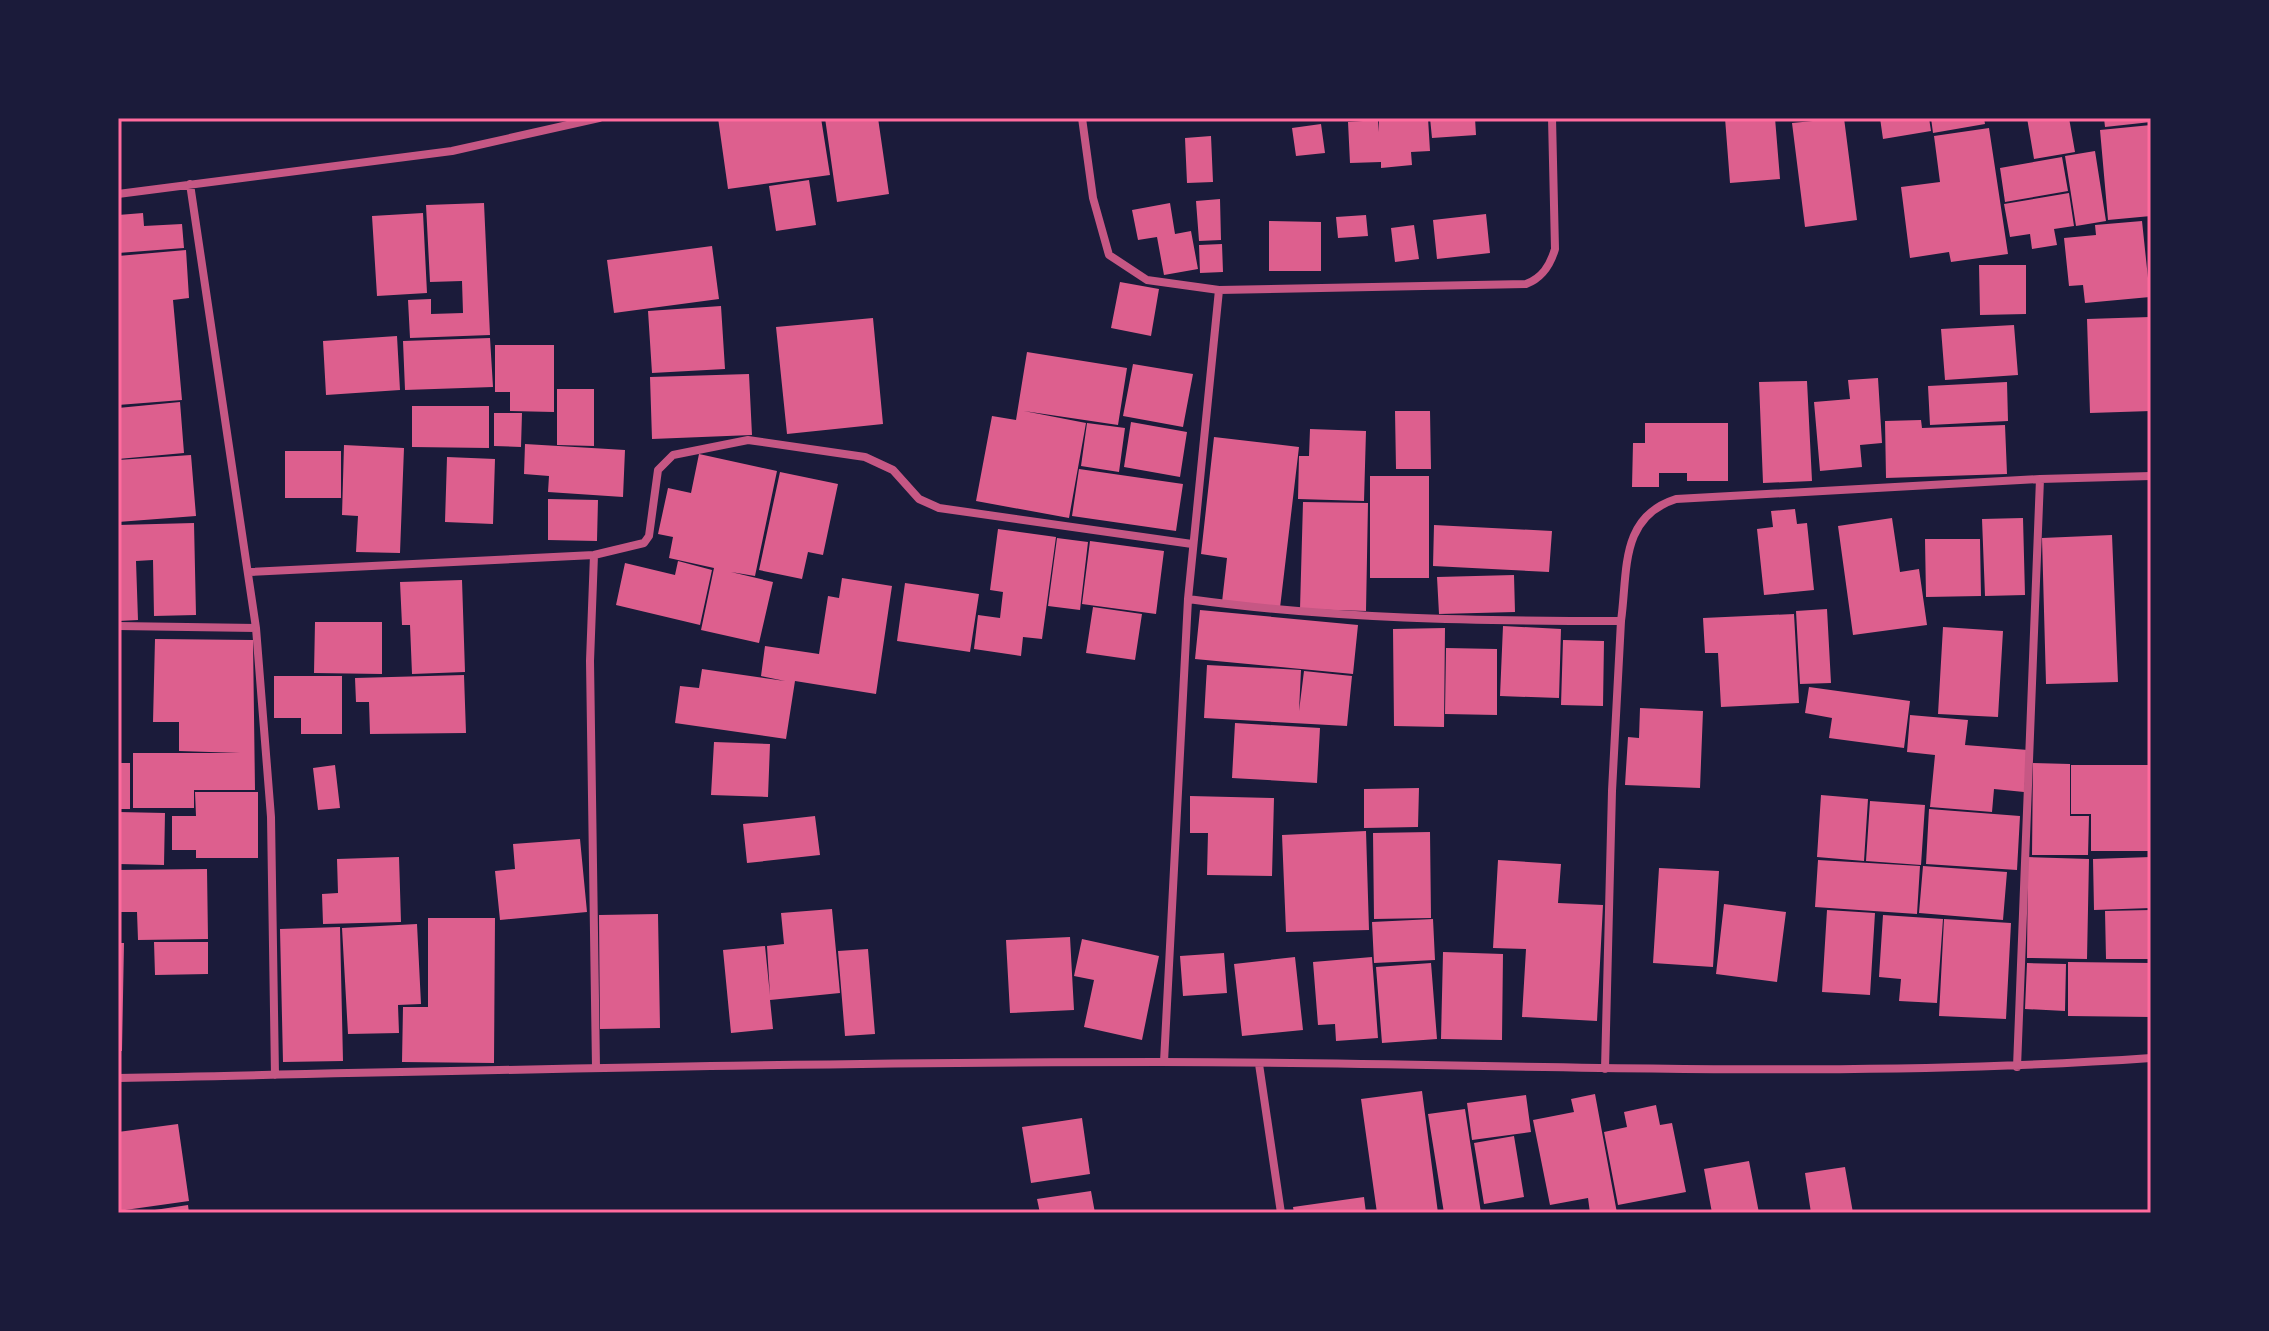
<svg xmlns="http://www.w3.org/2000/svg" width="2269" height="1331" viewBox="0 0 2269 1331" font-family="Commissioner,sans-serif">
<style>
.building{fill:#dd5f8e}
.lines{fill:none;stroke-linecap:round;stroke-linejoin:round}
.minor{stroke:#c65784;stroke-width:8}
.neatline{fill:none;stroke:#ff6b9d;stroke-width:3}
</style>
<rect width="100%" height="100%" fill="#1b1b3a"/>
<path class="building" d="M718,118H821L830,175L728,189Z
M825,118H878L889,194L837,202Z
M1428,118L1430,151L1411,152L1412,165L1381,168V162L1350,163L1348,122L1378,120L1379,132V119Z
M1430,118H1475L1476,135L1432,138Z
M1725,118H1775L1780,179L1730,183Z
M1844,118L1857,220L1805,227L1792,123Z
M1880,118H1929L1931,131L1883,139Z
M1931,118H1984L1985,124L1933,133Z
M2027,118H2069L2075,152L2034,159Z
M2104,118H2151V122L2105,127Z
M1321,124L1325,153L1296,156L1292,128Z
M2151,125V216L2108,220L2100,130Z
M1989,128L2008,254L1951,262L1949,252L1910,258L1901,187L1940,182L1934,136Z
M1211,136L1213,182L1187,183L1185,138Z
M2095,151L2106,221L2076,226L2065,156Z
M2062,157L2068,191L2005,202L2000,168Z
M809,180L816,225L776,231L769,186Z
M2069,193L2074,226L2054,229L2057,245L2032,249L2030,234L2010,237L2004,204Z
M1220,199L1221,240L1199,241L1196,201Z
M484,203L490,335L410,338L408,300L431,299V314L463,313L462,281L430,282L426,205Z
M1170,203L1175,234L1191,231L1198,269L1164,275L1157,237L1138,240L1132,210Z
M143,213L144,226L182,224L184,248L118,253V215Z
M423,213L427,293L377,296L372,216Z
M1486,214L1490,253L1437,259L1433,220Z
M1366,215L1368,236L1338,238L1336,217Z
M1269,221L1321,222V271H1269Z
M2142,221L2150,297L2085,303L2083,285L2069,286L2064,238L2096,235L2095,225Z
M1414,225L1419,259L1395,262L1391,228Z
M1222,244L1223,272L1200,273L1199,245Z
M712,246L719,299L614,313L607,260Z
M186,250L189,298L173,300L182,400L118,405V256Z
M1979,265H2026V314L1980,315Z
M1120,282L1159,289L1151,336L1111,328Z
M721,306L725,369L652,373L648,311Z
M2150,317L2151,411L2090,413L2087,319Z
M873,318L883,424L787,434L776,327Z
M2014,325L2018,375L1945,380L1941,329Z
M397,336L400,390L326,395L323,341Z
M490,338L493,387L405,390L403,341Z
M495,345H554V412L510,411V392H495Z
M1027,352L1127,368L1118,425L1024,411L1086,423L1069,518L976,501L992,416L1016,420Z
M1133,364L1193,374L1183,427L1123,416Z
M749,374L752,435L652,439L650,377Z
M1878,378L1882,443L1860,445L1862,467L1820,471L1814,402L1850,399L1848,380Z
M1807,381L1812,481L1763,483L1759,382Z
M2007,382L2008,421L1930,425L1928,386Z
M557,389H594V446L557,445Z
M180,402L184,453L118,459V408Z
M412,406H489V448L412,447Z
M1395,411H1430L1431,469H1396Z
M494,413H522L521,447L494,446Z
M1921,420L1922,428L2005,425L2007,474L1886,478L1885,421Z
M1131,422L1187,432L1180,477L1124,467Z
M1087,423L1125,428L1119,472L1081,466Z
M1645,423H1728V481H1687V473H1659V487H1632L1633,443H1645Z
M1310,429L1366,431L1364,501L1298,499L1299,456H1309Z
M1214,437L1299,447L1280,608L1222,602L1227,558L1201,554Z
M525,444L625,450L623,497L548,492L549,476L524,474Z
M344,445L404,448L400,553L356,552L358,516L342,515Z
M285,451H341V498H285Z
M699,454L777,471L755,576L731,572L773,582L759,643L701,630L714,568L669,558L673,537L658,534L668,488L691,493Z
M191,455L196,516L118,522V460Z
M447,457L495,459L493,524L445,522Z
M1079,469L1183,484L1176,531L1072,516Z
M780,472L838,484L823,555L808,552L802,579L759,570Z
M1370,476H1429V578H1370Z
M548,499L598,500L597,541L548,540Z
M1303,502L1368,503L1366,611L1300,609Z
M1795,509L1797,524L1807,523L1814,590L1764,595L1757,529L1773,527L1771,511Z
M1892,518L1900,572L1919,569L1927,625L1853,635L1838,526Z
M2023,518L2025,595L1985,596L1982,519Z
M194,523L196,615L154,616L153,560L136,561L138,620L118,621V525Z
M1434,525L1552,531L1549,572L1433,566Z
M998,529L1056,537L1042,639L1023,637L1021,656L974,649L978,615L1000,618L1003,592L990,590Z
M2112,535L2118,682L2046,684L2042,538Z
M1057,538L1088,542L1080,610L1048,606Z
M1925,539H1980L1981,596L1926,597Z
M1090,541L1164,551L1156,614L1082,604Z
M678,561L712,570L700,625L616,605L625,563L675,575Z
M1514,575L1515,612L1439,614L1437,577Z
M842,578L892,586L876,694L795,681L786,739L675,723L680,686L699,688L702,669L785,681L761,676L765,646L819,654L828,596L839,598Z
M462,580L465,672L412,674L410,625H402L400,582Z
M905,583L979,594L970,652L897,641Z
M1093,607L1142,614L1135,660L1086,653Z
M1827,609L1831,683L1800,684L1796,611Z
M1200,610L1358,625L1353,674L1195,659Z
M1794,614L1799,703L1721,707L1718,653H1705L1703,618Z
M315,622H382V674L314,673Z
M1503,626L1561,629L1559,698L1500,696Z
M1943,627L2003,631L1998,717L1938,714Z
M1445,628L1444,727L1394,726L1393,629Z
M155,639L253,640L255,790H194V808H133V753H240L179,751V722H153Z
M1563,640L1604,641L1603,706L1561,705Z
M1446,648L1497,649V715L1445,714Z
M1207,665L1301,670L1299,711L1304,671L1352,676L1347,726L1204,718Z
M464,675L466,733L370,734L369,702H356L355,678Z
M274,676H342V734H301V718H274Z
M1809,687L1910,701L1904,748L1829,738L1832,718L1805,713Z
M1640,708L1703,711L1700,788L1625,785L1628,737L1639,738Z
M1910,715L1968,720L1965,745L2028,750L2024,792L1994,789L1992,812L1930,807L1935,755L1907,752Z
M1235,723L1320,728L1317,783L1232,778Z
M714,742L770,744L768,797L711,795Z
M118,763H130V809H118Z
M2033,763L2070,764V816H2089L2088,855H2032Z
M335,765L340,808L318,810L313,768Z
M2071,765H2151V851H2091V814H2071Z
M1419,788L1418,827L1364,828V789Z
M195,792H258V858H196V850H172V816H196Z
M1821,795L1868,799L1864,861L1817,857Z
M1190,796L1274,798L1272,876L1207,875L1208,833H1190Z
M1870,801L1925,805L1921,865L1866,861Z
M1929,809L2020,816L2017,870L1926,864Z
M118,812L165,813L164,865L118,864Z
M815,816L820,855L747,863L743,824Z
M1366,831L1369,930L1286,932L1282,835Z
M1430,832L1431,918L1374,919L1373,833Z
M580,839L587,912L500,920L495,871L515,869L513,844Z
M399,857L401,922L323,924L322,894L338,893L337,859Z
M2028,857L2089,859L2087,959L2027,958Z
M2151,857V908L2094,910L2093,859Z
M1498,860L1561,864L1558,903L1603,905L1597,1021L1522,1017L1526,949L1493,948Z
M1818,860L1920,866L1917,914L1815,907Z
M1923,866L2007,872L2003,920L1919,913Z
M1659,868L1719,871L1713,967L1653,963Z
M207,869L208,939L138,940L137,912H118V870Z
M1724,904L1786,912L1777,982L1716,974Z
M832,909L840,993L770,1000L773,1029L731,1033L723,950L765,946L770,995L767,946L784,944L781,913Z
M1827,910L1875,913L1870,995L1822,992Z
M2151,910V959H2106L2105,911Z
M658,914L660,1028L600,1029L599,915Z
M1883,915L1943,919L1937,1003L1899,1001L1901,979L1879,977Z
M428,918H495L494,1063L402,1062L403,1007H428Z
M1433,919L1435,960L1374,963L1372,922Z
M1944,919L2011,923L2006,1019L1939,1016Z
M417,924L421,1004L398,1005L399,1033L348,1034L342,928Z
M340,927L343,1061L283,1062L280,929Z
M1070,937L1074,1010L1010,1013L1006,940Z
M1082,939L1159,956L1142,1040L1084,1027L1094,980L1074,976Z
M154,942H208V974L155,975Z
M118,943H124L122,1051H118Z
M868,949L875,1034L845,1036L838,951Z
M1443,952L1503,954L1502,1040L1441,1039Z
M1224,953L1227,993L1183,996L1180,956Z
M1295,957L1303,1030L1242,1036L1234,964Z
M1372,957L1378,1038L1336,1041L1335,1024L1318,1025L1313,962Z
M2068,962L2151,963V1017L2068,1016Z
M1431,963L1437,1039L1382,1043L1376,967Z
M2027,963L2066,964L2065,1011L2025,1009Z
M1422,1091L1438,1213H1377L1361,1099Z
M1595,1094L1617,1213H1590L1588,1198L1550,1205L1533,1120L1574,1112L1571,1099Z
M1526,1095L1531,1132L1472,1140L1467,1103Z
M1656,1105L1660,1125L1672,1123L1686,1192L1618,1205L1604,1132L1627,1127L1624,1112Z
M1465,1109L1481,1213H1444L1428,1114Z
M1082,1118L1090,1174L1031,1183L1022,1127Z
M178,1124L189,1201L118,1211V1132Z
M1514,1136L1524,1197L1484,1204L1474,1143Z
M1749,1161L1759,1213H1712L1704,1169Z
M1845,1167L1853,1213H1811L1805,1173Z
M1091,1191L1095,1213H1040L1037,1199Z
M1364,1197L1366,1213H1294L1293,1207Z
M188,1205L189,1213H148V1211Z"/>
<g class="lines">
<path class="minor" d="M1082,118L1093,198L1109,255L1147,280L1219,290L1526,284C1542,278 1550,266 1555,249L1552,118
M190,184L256,628L271,817L275,1075
M118,194L452,151L599,118
M594,555L590,661L596,1068
M250,572L594,555L644,543L649,536L658,470L673,455L748,440L865,457L893,470L919,499L939,508L1192,544
M1188,599L1219,290
M118,626L256,628
M1164,1062L1188,599C1332,619 1476,621 1621,621C1628,572 1619,517 1676,499L2040,479L2151,476
M1259,1064L1281,1213
M2017,1067L2040,479
M1605,1069L1612,791L1621,621
M118,1078C465,1071 813,1062 1160,1062C1491,1062 1821,1081 2151,1058"/>
</g>
<rect width="2269" height="1331" fill="none" stroke="#1b1b3a" stroke-width="240"/>
<rect x="120" y="120" width="2029" height="1091" class="neatline"/>
</svg>
